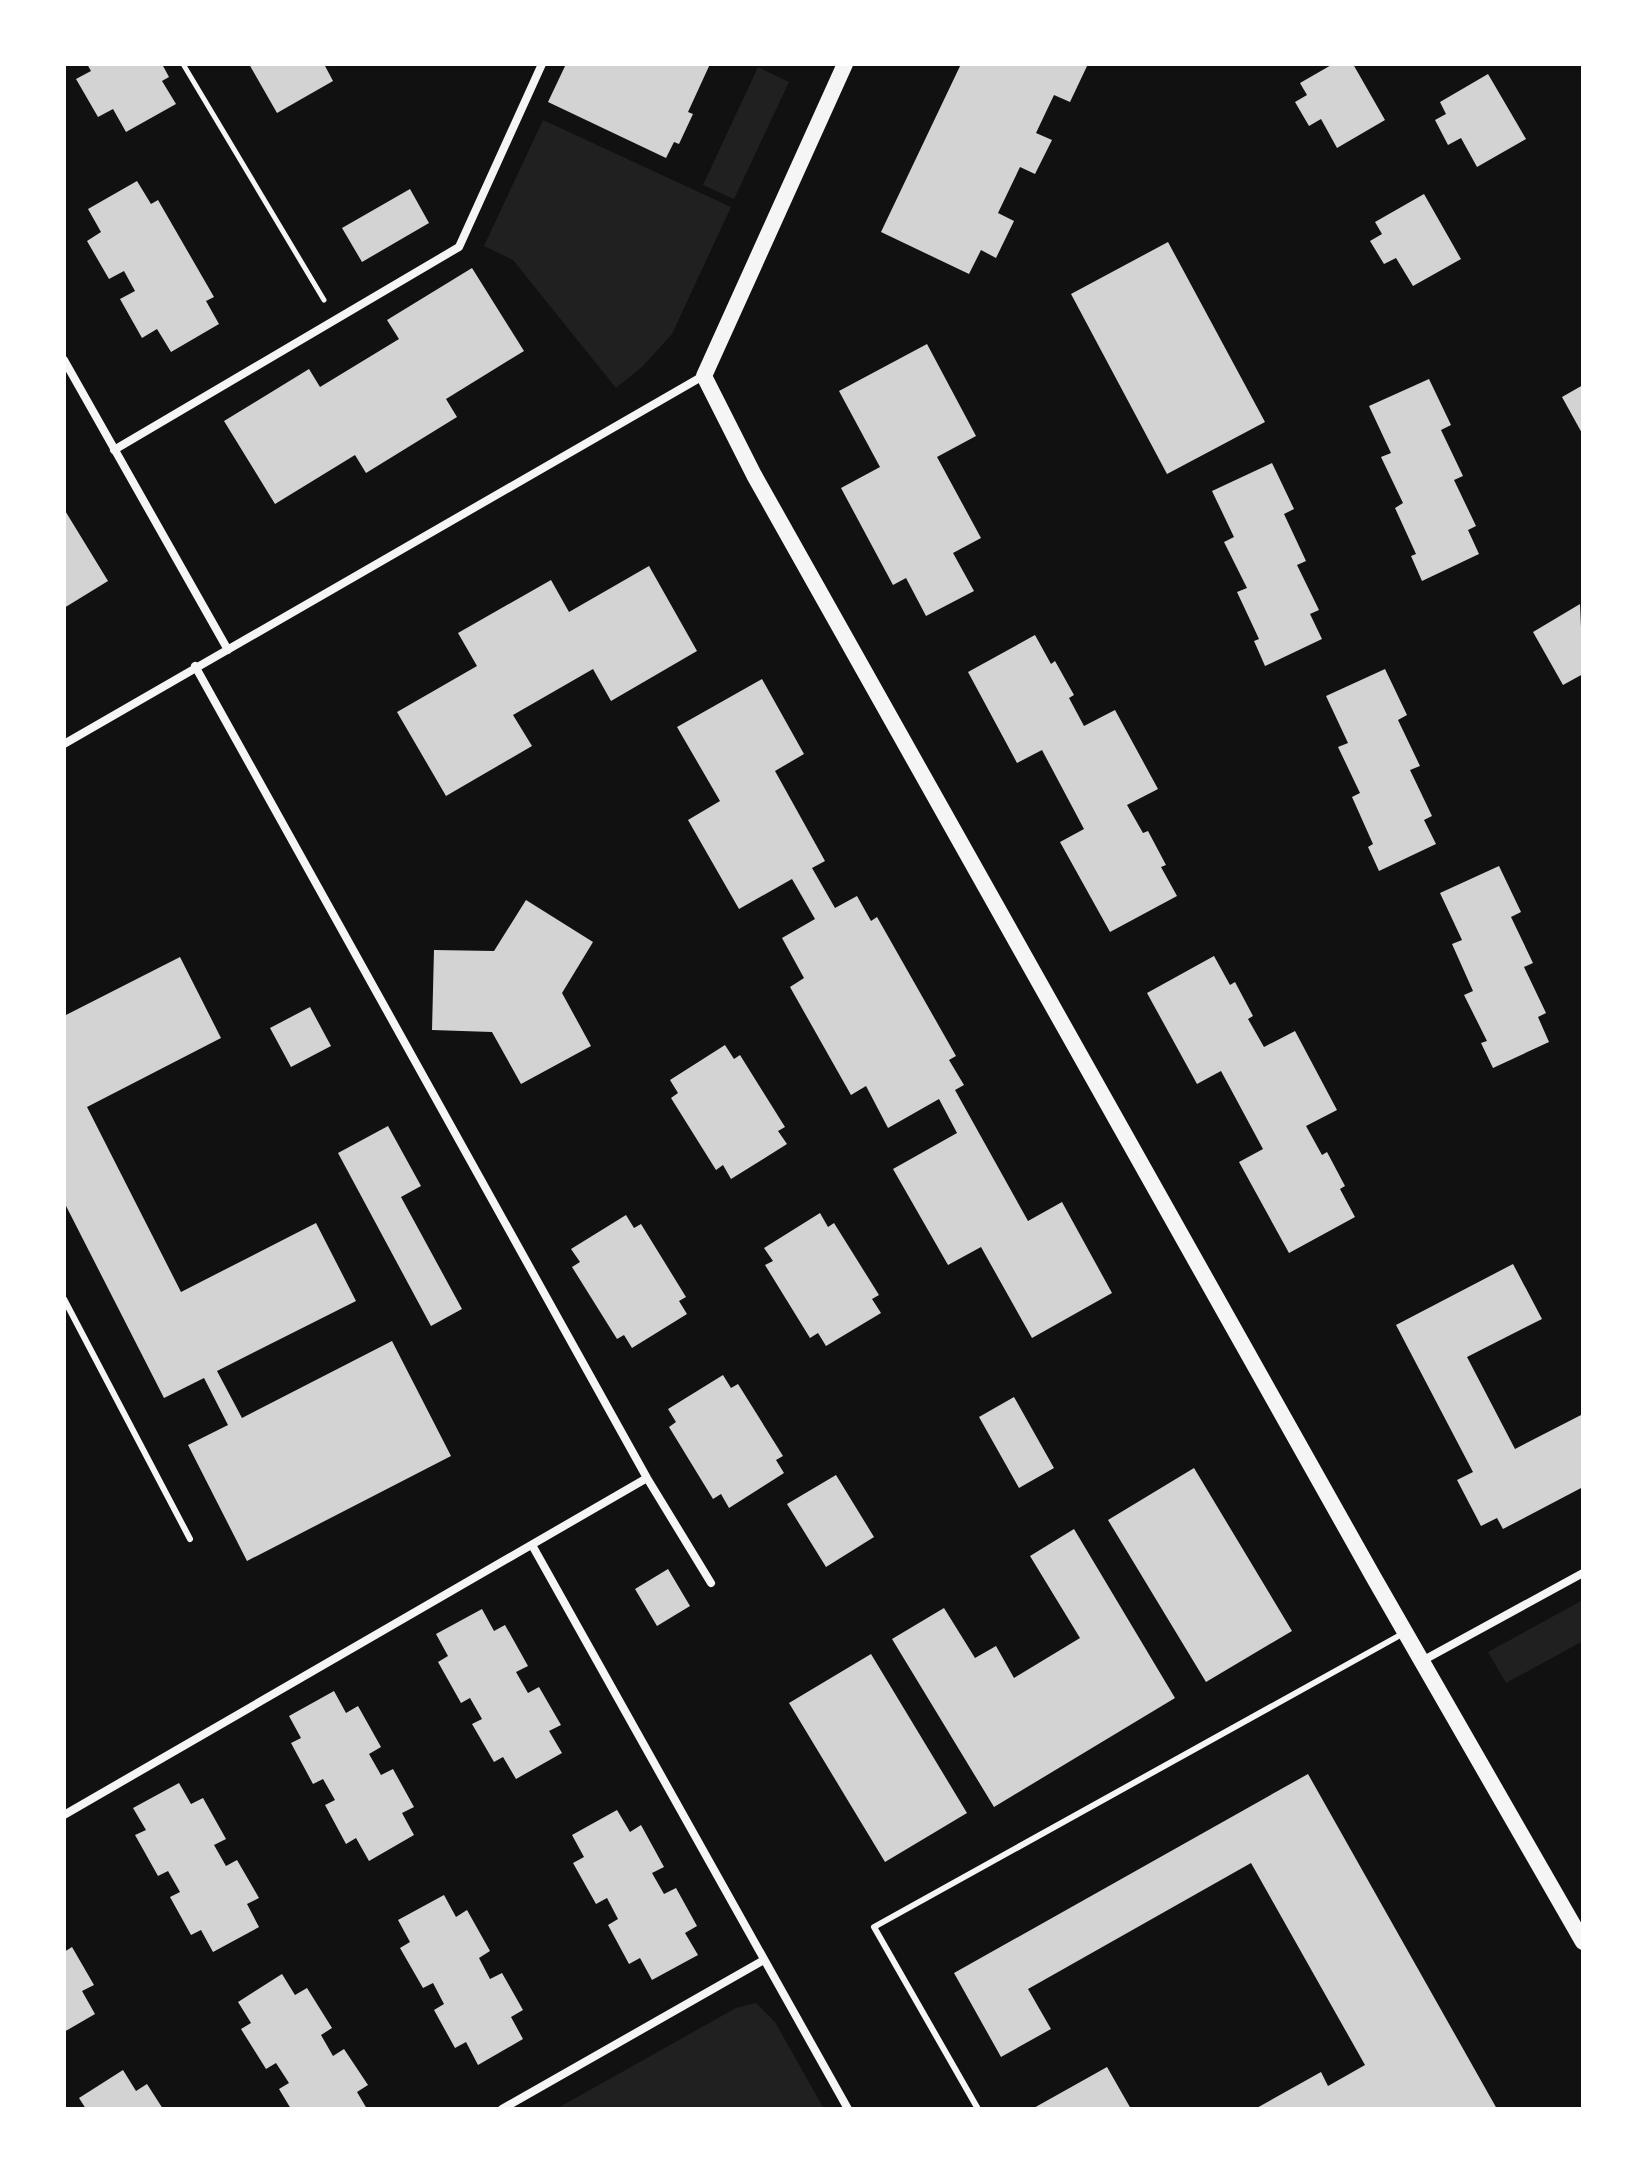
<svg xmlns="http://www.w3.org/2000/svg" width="1647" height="2173" viewBox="0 0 1647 2173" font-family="'Work Sans',sans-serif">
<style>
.green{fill:#202020}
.building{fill:#d3d3d3}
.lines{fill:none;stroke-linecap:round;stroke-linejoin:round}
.path{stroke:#f5f5f5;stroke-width:5}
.service{stroke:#f5f5f5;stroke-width:6}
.minor{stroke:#f5f5f5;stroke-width:8}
.secondary{stroke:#f5f5f5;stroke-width:16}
</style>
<rect width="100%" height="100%" fill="#111"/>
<path class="green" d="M758,67L789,82L734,199L703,185Z
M543,120L731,207L672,334L643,366L616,388L513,260L484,246Z
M1583,1600V1641L1506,1683L1488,1652Z
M756,2003L775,2022L824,2109H556L736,2008Z"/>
<path class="building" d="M87,64H162L169,77L162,81L176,104L126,132L113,109L98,117L76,79L91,71Z
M249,64H324L333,81L277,113Z
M566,64H710L688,112L693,114L679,144L674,142L666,158L548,102Z
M961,64H1088L1070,102L1054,95L1036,133L1052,140L1035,174L1020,167L998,213L1014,221L996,258L981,250L969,274L881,232Z
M1333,64H1353L1385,120L1337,148L1321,119L1309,126L1295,102L1307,95L1300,83Z
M1488,74L1526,139L1477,167L1461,138L1448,145L1435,120L1446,114L1440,102Z
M137,181L151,204L158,200L214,297L206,301L219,324L171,352L157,329L142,338L120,299L135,291L124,271L109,279L87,241L101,232L88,209Z
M410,189L429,223L362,262L342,228Z
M1424,194L1461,259L1413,286L1396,258L1384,264L1370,241L1382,234L1375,222Z
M1168,242L1265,422L1167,474L1071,294Z
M472,268L524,351L446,399L457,417L366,473L355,455L275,504L224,421L309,369L320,387L399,339L387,320Z
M927,344L976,436L937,457L981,538L953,553L974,591L926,616L906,578L893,585L841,488L880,467L839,391Z
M1429,379L1451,425L1441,430L1463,476L1454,480L1476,526L1468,530L1479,554L1422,581L1411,556L1416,554L1395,508L1403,503L1381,457L1391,453L1369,406Z
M1583,385V435L1562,397Z
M1272,463L1294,509L1284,514L1306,561L1297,565L1319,610L1310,614L1322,639L1265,666L1254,641L1259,639L1237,592L1247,588L1224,542L1234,537L1212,491Z
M64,509L108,581L64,608Z
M649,566L697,651L611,701L593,669L513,715L532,746L446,796L397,712L477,666L458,633L551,580L569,612Z
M1580,604L1583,674L1563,685L1533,632Z
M1035,635L1051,664L1055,661L1074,695L1069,698L1084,726L1115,710L1158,789L1127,805L1143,833L1148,831L1166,865L1161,867L1177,896L1110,932L1060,842L1084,829L1042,750L1017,763L968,672Z
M1385,669L1407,715L1398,720L1420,766L1410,770L1432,816L1424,820L1436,844L1379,871L1368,847L1373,844L1352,797L1360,793L1338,747L1348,743L1326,696Z
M762,679L804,754L775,771L825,861L812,868L835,908L857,896L871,921L877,917L956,1056L949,1060L964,1085L955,1090L1028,1221L1062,1202L1112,1293L1032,1338L981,1247L948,1265L893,1169L957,1133L939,1099L888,1128L866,1086L851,1095L790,987L804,978L782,938L815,919L792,879L739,909L688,820L720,801L677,727Z
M1499,866L1521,912L1511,917L1533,963L1524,967L1546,1013L1538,1017L1549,1042L1493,1068L1481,1043L1487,1041L1464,995L1473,991L1452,944L1462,940L1440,893Z
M526,900L593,942L562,993L591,1046L521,1084L492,1032L432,1030L434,950L494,951Z
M1214,956L1230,985L1235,982L1253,1016L1248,1019L1264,1047L1295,1031L1337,1110L1306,1126L1322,1155L1327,1152L1345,1186L1340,1189L1355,1217L1289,1253L1239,1162L1263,1149L1221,1071L1197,1084L1147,993Z
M180,957L221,1038L87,1107L181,1292L316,1223L356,1301L217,1371L242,1418L392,1341L451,1456L247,1561L188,1445L228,1425L204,1378L164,1398L64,1202V1016Z
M310,1007L331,1046L291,1067L270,1028Z
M725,1045L734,1059L740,1055L785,1127L778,1131L787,1144L731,1179L723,1165L716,1170L671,1098L678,1093L670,1080Z
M388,1126L421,1186L401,1197L462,1309L431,1326L338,1153Z
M820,1213L828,1227L834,1223L879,1295L872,1299L881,1313L826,1346L818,1333L810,1338L765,1265L773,1261L764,1248Z
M626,1215L634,1228L641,1224L686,1297L679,1301L687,1314L632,1348L624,1335L617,1339L572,1267L580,1262L571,1249Z
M1513,1264L1542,1319L1467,1357L1515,1449L1583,1414V1487L1503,1529L1497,1518L1481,1526L1457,1480L1473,1472L1396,1325Z
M723,1375L731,1388L738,1384L783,1456L776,1460L784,1473L729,1508L721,1494L713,1499L669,1427L676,1422L668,1409Z
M1014,1397L1054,1468L1019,1488L979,1417Z
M1194,1468L1292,1631L1206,1682L1108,1520Z
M836,1475L874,1537L826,1567L787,1504Z
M1074,1529L1175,1698L994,1807L892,1639L944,1608L975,1658L996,1646L1014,1678L1080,1638L1030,1556Z
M668,1569L690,1606L657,1626L635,1589Z
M482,1609L494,1631L505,1625L528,1666L516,1672L528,1693L539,1687L561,1725L549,1731L562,1753L516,1779L503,1757L494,1762L472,1724L482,1719L470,1698L461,1703L438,1662L448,1656L436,1634Z
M871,1654L967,1813L885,1862L789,1703Z
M334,1691L346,1713L358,1706L381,1747L369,1754L381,1775L393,1769L414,1807L402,1813L414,1835L369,1861L356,1838L346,1844L325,1805L335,1800L323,1779L313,1784L291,1743L301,1738L289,1716Z
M1308,1774L1497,2109H1255L1321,2072L1328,2086L1365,2065L1251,1863L1028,1989L1051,2029L1001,2057L954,1973Z
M179,1783L191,1804L203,1798L226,1839L214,1845L226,1866L237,1860L259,1898L247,1904L259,1927L213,1952L201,1930L191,1935L170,1897L180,1892L168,1871L158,1876L135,1835L146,1830L133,1808Z
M617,1810L630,1832L641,1825L664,1867L652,1873L664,1894L676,1888L697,1926L685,1933L698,1955L652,1980L640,1958L629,1964L608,1925L618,1919L607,1898L596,1904L573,1863L584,1857L572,1835Z
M444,1895L456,1917L467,1910L490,1951L479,1958L490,1979L502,1973L523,2010L511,2017L523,2039L478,2065L466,2042L455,2048L434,2010L444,2004L433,1983L423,1988L400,1948L410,1942L398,1920Z
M72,1947L94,1985L82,1991L95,2014L64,2032V1952Z
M282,1974L295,1995L307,1988L332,2028L321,2035L333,2056L344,2049L368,2085L357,2092L367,2109H291L279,2089L289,2083L276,2063L266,2069L241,2029L251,2023L238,2002Z
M1107,2067L1131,2109H1032Z
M123,2070L136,2091L147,2084L163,2109H86L79,2098Z"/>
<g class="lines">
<path class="path" d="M183,64L324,300"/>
<path class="service" d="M64,1299L190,1539
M978,2109L874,1927L1404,1633"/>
<path class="minor" d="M64,360L228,650
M114,450L459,247L542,64
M195,666L647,1478L711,1583
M64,744L703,376
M532,1545L848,2109
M1422,1661L1583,1573
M64,1815L647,1478
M502,2109L764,1960"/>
<path class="secondary" d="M845,64L704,376L754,475L1374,1578L1583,1942"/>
</g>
<rect width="1647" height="2173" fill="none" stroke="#ffffff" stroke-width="132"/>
</svg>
